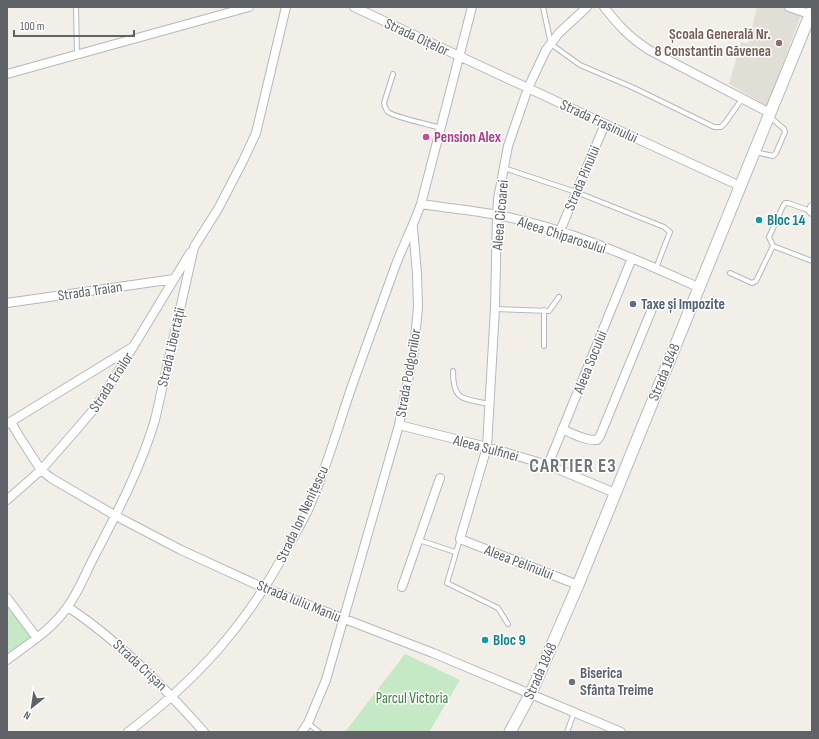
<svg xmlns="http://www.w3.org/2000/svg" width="819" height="739" viewBox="0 0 819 739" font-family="'Sofia Sans Condensed',sans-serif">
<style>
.education{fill:#e1ded6}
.green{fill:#c5e8c5}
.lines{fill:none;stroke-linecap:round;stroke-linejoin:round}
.service-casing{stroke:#b5b8bc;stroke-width:6}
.minor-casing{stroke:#b5b8bc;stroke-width:10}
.secondary-casing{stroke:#b6babf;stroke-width:13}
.service{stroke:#fff;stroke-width:4}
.minor{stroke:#fff;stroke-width:8}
.secondary{stroke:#fff;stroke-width:11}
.education-dot{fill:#8d6e63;stroke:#fff;stroke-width:1.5}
.hotel-dot{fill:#d1479c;stroke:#fff;stroke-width:1.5}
.culture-dot{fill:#0f9aa8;stroke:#fff;stroke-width:1.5}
.service-dot{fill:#5c6f8a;stroke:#fff;stroke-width:1.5}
.worship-dot{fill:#6b7280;stroke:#fff;stroke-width:1.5}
.labels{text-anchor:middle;stroke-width:3;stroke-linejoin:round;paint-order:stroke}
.education-label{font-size:15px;font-weight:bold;fill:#785e54;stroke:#fff;text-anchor:end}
.street-label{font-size:15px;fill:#5f6368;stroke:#fff}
.hotel-label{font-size:15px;font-weight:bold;fill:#b23c85;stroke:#fff;text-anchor:start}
.culture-label{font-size:15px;font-weight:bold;fill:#0d838f;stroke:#fff;text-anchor:start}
.service-label{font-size:15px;font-weight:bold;fill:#4e5e75;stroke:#fff;text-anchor:start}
.worship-label{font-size:15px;font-weight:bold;fill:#5b616d;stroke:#fff;text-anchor:start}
.park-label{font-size:15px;fill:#348238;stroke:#fff}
.district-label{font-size:19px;font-weight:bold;letter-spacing:1px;fill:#70757a;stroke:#fff}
</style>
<rect width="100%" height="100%" fill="#f1efe8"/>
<path class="education" d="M757,7H779L801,15L767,106L729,84L741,42L748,44Z"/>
<path class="green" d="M7,606L32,638L7,654Z
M405,654L460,680L429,732H345Z"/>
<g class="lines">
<defs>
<path id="service" d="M76,7L77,54
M543,7L551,44L580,65L634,88L714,127H721L725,123L742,99
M393,74L384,103C385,107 385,109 388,112C396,118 429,124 440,128
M755,152L773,156L776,153L785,132L784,129L770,117
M504,168L576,192L664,227L670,232L656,268
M811,211L788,203H785L783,206L769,237L773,246L812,261
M730,273L752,283L756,281L773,246
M495,309L549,311L559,297
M544,346V310
M453,371C453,402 463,398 489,404
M460,539L447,583L498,608L508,624
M419,540L455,552
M308,723L319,732
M567,732L574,713"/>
<path id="minor" d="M354,7L605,124L740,186
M604,7C619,26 628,36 649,50L770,113
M789,7L812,15
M7,74L249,7
M421,204C446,208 472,210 497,215C567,228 633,258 698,287
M812,207L811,211L812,212
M560,231L605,124
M7,303L174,279
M11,422L19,436L41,470L51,478L116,516L181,550L264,588L433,653L621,732
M7,424L131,348
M399,425L487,447L548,465L615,493
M562,429C573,434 586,441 597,440L600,436L652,309
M548,465L632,258
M7,500L41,470L77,429L94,409L107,390L190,253
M578,585L460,539L487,447L495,308L497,215L498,199L508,146L528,88L546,50L559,33L587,7
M402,587L440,478
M7,598L37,638
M68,607C120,642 162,685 204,732
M7,660C28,644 53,629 68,606C79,591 86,572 95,555C118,511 141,467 155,420L194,247L218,209L243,161L256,133L286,7
M128,732C198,679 247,624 288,547C296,532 305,518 311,503C328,464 339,423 353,383C367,345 381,305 395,267C403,246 413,226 421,204L472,7
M302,732L308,723L326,680L399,425L414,350L418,307L417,273L413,228"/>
<path id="secondary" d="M510,732L531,693L578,585L812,10"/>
</defs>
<use href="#service" class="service-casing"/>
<use href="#minor" class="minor-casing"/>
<use href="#secondary" class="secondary-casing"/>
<use href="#service" class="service"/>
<use href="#minor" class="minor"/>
<use href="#secondary" class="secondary"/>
</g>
<circle class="education-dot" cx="779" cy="43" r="4"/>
<circle class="hotel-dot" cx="426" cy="137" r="4"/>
<g class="culture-dot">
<circle cx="759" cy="220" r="4"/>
<circle cx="485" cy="640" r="4"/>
</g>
<circle class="service-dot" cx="633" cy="304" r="4"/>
<circle class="worship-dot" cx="572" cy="682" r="4"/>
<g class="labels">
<g class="education-label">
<text x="771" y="39">Școala Generală Nr.<tspan x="771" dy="17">8 Constantin Găvenea</tspan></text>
</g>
<g class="street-label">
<text transform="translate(417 37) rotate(25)" y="5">Strada Oițelor</text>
<text transform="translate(599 121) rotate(25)" y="5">Strada Frasinului</text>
<text transform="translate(582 178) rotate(-67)" y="5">Strada Pinului</text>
<text transform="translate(500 215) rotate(-85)" y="5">Aleea Cicoarei</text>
<text transform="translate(562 235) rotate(18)" y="5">Aleea Chiparosului</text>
<text transform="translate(90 291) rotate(-8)" y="5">Strada Traian</text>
<text transform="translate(171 347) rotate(-77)" y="5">Strada Libertății</text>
<text transform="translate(590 362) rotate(-68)" y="5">Aleea Socului</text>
<text transform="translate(664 372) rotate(-68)" y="5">Strada 1848</text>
<text transform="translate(408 373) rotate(-80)" y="5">Strada Podgoriilor</text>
<text transform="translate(111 382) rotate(-57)" y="5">Strada Eroilor</text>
<text transform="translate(486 448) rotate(15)" y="5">Aleea Sulfinei</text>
<text transform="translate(302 514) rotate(-65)" y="5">Strada Ion Nenițescu</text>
<text transform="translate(519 562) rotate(21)" y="5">Aleea Pelinului</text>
<text transform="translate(299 601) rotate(22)" y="5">Strada Iuliu Maniu</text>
<text transform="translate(140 665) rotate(43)" y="5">Strada Crișan</text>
<text transform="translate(540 671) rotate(-66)" y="5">Strada 1848</text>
</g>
<g class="hotel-label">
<text x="434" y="142">Pension Alex</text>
</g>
<g class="culture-label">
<text x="767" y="225">Bloc 14</text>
<text x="493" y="645">Bloc 9</text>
</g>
<g class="service-label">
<text x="641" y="309">Taxe și Impozite</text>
</g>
<g class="worship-label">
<text x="580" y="678">Biserica<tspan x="580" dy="17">Sfânta Treime</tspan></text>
</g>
<g class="park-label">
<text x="412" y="703">Parcul Victoria</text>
</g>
<g class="district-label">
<text x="573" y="472">CARTIER E3</text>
</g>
</g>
<rect width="819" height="739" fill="none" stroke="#5f6368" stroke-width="16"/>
<g transform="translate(32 707) rotate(210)" stroke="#ffffff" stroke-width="3" paint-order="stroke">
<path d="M0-3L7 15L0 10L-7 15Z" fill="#5f6368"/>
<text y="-6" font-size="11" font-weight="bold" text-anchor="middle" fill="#5f6368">N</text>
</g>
<path d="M14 30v6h120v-6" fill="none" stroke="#5f6368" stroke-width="2"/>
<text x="20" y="30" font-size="12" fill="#5f6368" stroke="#ffffff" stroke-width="3" paint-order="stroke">100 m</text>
</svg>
